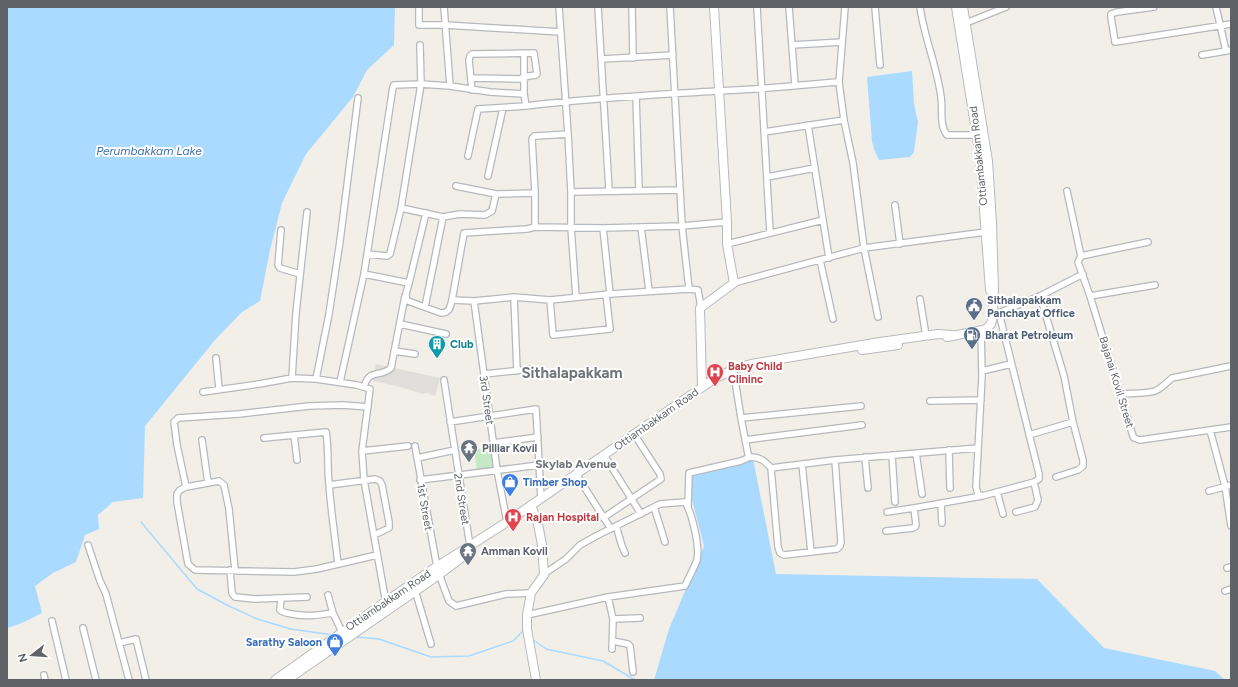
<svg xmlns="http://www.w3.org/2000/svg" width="1238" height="687" viewBox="0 0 1238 687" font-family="Figtree,sans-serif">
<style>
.industrial{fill:#e0deda}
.green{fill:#c5e8c5}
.water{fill:#aadaff}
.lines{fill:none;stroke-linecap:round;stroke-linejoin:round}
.stream{stroke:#aadaff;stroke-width:1.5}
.street-casing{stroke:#b5b8bc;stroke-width:8}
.secondary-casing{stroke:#b6babf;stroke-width:10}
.street{stroke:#fff;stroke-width:5.5}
.secondary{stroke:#fff;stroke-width:8}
.labels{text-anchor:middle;stroke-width:4;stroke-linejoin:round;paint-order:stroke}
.street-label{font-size:11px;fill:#5f6368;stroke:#fff}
.service-label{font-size:11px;font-weight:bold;fill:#4e5e75;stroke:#fff;text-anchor:start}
.culture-label{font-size:11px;font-weight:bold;fill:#0d838f;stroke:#fff;text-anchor:start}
.health-label{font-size:11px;font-weight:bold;fill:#be3a42;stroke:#fff;text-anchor:start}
.worship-label{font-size:11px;font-weight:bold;fill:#5b616d;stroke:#fff;text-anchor:start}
.shop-label{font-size:11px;font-weight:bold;fill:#366cbe;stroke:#fff;text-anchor:start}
.water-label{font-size:12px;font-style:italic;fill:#4174aa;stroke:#fff}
.neighbourhood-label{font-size:12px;font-weight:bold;fill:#70757a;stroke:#fff}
.district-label{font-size:15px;font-weight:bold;fill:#70757a;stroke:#fff}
</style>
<rect width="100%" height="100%" fill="#f1efe8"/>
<path class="industrial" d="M376,364L440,378L435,396L427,393L423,394L397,386L373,381Z"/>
<path class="green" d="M492,447L495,470L477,471L474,450Z"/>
<path class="water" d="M7,7H395L394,45L367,70L353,97L306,154L282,203L270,250L260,301L242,312L215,340L145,426L143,498L113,502L98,515L99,529L85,535L76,562L53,573L35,586L42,613L22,623L7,628Z
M912,71L914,104L918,122L914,152L910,157L879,160L874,149L872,141L867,77Z
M753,459L776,574L1037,579L1104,648L1215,671L1225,680H654L669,629L704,546L685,473Z"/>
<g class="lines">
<path class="stream" d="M141,522L197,589L227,605L257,619L291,629L333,635
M356,637L379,639L431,657L469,656L513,641L523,631L525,633
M532,639L546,649L603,661L635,680"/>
<defs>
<path id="street" d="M419,7V25H445L561,32
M444,7L450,86
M559,7L568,134L571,192V227L576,297
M598,7L609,190
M632,7L633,58
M670,7L682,226L689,289
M757,7L770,233
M789,7L795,85
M845,7L839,82L844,120L853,163L864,248L878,317
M875,7L880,65
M920,7C924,37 937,66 941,97C943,109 939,125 947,135H978
M1154,7L1117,12L1111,14V17L1115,42L1231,24
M1216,7L1226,51L1231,50
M966,23L1006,7
M792,45L842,42
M524,53V94
M1202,55L1226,51
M602,59L673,55
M471,78L523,79
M472,90L469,60L470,56L472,54L534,53L537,74L536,75L523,77
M636,96L639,190
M808,125L829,258
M764,132L844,120
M468,156L478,109L526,106
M488,176L503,108
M767,177L815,168
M456,186L496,194
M1067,191L1081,256
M571,192L680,190
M895,205L900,244
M401,208L443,217L460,214L485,215L492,211L496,194L535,193
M535,227V193L532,139L534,136H536L568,134
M641,227L649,291
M603,228L610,294
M281,230L278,265L280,268L300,274
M1148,242L1081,256L1078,262L1090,296L1133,436L1134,438L1140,440L1210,430L1225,486L1231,526
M727,244L823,220
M367,254L387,256L390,254L401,208L421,84L420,45
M820,260L833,319
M364,274L409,283L426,213
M409,283C408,289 403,296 408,301L441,313C450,313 450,307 452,300
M734,283L864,248L986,232
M1040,296L1064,376L1073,422L1083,460V466L1078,470L1056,477
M1090,296L1155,285
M514,297L517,371
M920,299L926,336
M550,300L553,335L610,329L606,294
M474,301L497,470L507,522
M425,307L443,217
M701,307L698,290L689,289L610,294L550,300L514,297L474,301L452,300L464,233L527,229L535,227L603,228L682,226L727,222
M996,314L1040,296L1083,274
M400,324L446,334
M981,331L982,376L976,487L978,494L982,496
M394,351L415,354
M216,358L219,389
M982,371L1011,364
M484,374L532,369
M734,374L741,418
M292,378L296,313L307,212
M316,379L329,314L340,241L358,98
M444,380L470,546
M340,382L364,274L393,87L394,85L421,84L450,86L490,92L524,94L526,106C590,98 654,95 717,91C758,90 799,85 839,82
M364,387C369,368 380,378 391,368L405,296
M203,392L259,384L292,378L316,379L357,385L370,389L362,451L364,480L386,603
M1119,394C1129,393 1146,394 1155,391C1161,389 1167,382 1172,378L1231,366
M930,401L981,400
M450,422L536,409L541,499
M1210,430L1231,427
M294,435L297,460
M1029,435L1073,422
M264,438L326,432C329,449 327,467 329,484C331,511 335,537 338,564
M202,440L208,483
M745,440L862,425
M493,443L538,437
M415,446L437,567
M949,450L950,488
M362,451L408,446
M916,453L922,494
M604,455L641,514
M892,455L895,502
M865,457L868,488
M417,458L455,450
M835,460L841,542L840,546L837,549L784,555L780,553L778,547L771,468L835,460L978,448
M802,464L811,552
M771,468C765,461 760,457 750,457L748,454L741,418L861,406
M576,474L611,529
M420,480L539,465
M329,485L375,479L380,481L382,485L389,522V528L374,535
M186,487L177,445L174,422L178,418L239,414L309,406L343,405L368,407
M1209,491L1231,485
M997,492L1003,514
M941,503L942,523
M688,506L689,473L741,461L750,457
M654,507L665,542
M914,508L982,496L1034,482L1039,479V474L999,313
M1016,512L1035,507L1038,500L1034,482
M603,518L661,479L660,474L634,434
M616,526L622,546L625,553
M886,531L913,528L915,527L916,525L914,508L887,512
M88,545L100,581L106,594L129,680
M1227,568L1231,567
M230,570L232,593L235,597L255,599L281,598L280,610C283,613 287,613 292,614C306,617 319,615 333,613
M235,570L229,509L224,485L219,481L186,487L180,490L177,494V502L188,564L195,570L294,572L317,569L377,555
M439,574L449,601L456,606L506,594L531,593
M415,590L431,644
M1225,591L1231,589
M328,595L333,613L342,632
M608,597L613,619L612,649
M281,598L307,597
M527,615L608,597L685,586C689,577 694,568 697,560C700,546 692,513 685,502L660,504L598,535L580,545L566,559L544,574
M613,619L640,618
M52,621L66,680
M83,628L96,680
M613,641L628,644L630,646L633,672
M119,643L136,639L146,680
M44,675L45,680"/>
<path id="secondary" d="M956,7L980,156L990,290
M947,337L983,330L987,328L991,324L992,320L994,290L992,223L988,161L963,7
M862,350L898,345
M702,387L700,308L734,283L727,244V222L714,7
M531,505L538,524L542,545L544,575L531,593L527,615V629L536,680
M275,680L385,602L430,571L504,524L714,379L734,369L751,364L880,342L938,334L952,335
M287,680L433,579L472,550"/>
</defs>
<use href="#street" class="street-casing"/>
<use href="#secondary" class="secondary-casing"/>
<use href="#street" class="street"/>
<use href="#secondary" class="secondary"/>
</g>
<defs>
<symbol id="civic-pin" viewBox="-11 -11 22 30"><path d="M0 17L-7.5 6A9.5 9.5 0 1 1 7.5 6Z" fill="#5c6f8a" stroke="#fff"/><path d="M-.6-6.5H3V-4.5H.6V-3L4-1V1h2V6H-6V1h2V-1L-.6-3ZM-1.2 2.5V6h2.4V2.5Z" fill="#fff"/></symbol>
<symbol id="fuel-pin" viewBox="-11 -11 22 30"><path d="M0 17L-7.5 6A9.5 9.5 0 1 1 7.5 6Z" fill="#5c6f8a" stroke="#fff"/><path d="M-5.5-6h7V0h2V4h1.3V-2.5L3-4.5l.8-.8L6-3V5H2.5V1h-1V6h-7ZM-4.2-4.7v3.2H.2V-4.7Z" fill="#fff"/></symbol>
<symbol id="building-pin" viewBox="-11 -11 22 30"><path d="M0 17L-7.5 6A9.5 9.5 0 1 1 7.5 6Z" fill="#0f9aa8" stroke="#fff"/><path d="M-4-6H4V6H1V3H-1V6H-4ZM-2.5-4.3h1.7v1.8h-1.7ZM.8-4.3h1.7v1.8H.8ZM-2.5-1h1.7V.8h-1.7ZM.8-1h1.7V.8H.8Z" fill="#fff"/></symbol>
<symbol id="hospital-pin" viewBox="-11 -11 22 30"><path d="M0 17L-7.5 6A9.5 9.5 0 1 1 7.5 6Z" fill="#e0444e" stroke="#fff"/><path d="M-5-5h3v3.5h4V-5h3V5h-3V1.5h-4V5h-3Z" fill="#fff"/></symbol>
<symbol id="temple-pin" viewBox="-11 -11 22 30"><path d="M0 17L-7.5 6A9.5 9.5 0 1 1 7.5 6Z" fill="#6b7280" stroke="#fff"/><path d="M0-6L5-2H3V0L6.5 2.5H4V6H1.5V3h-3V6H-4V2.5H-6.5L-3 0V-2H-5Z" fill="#fff"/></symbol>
<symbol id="shop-pin" viewBox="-11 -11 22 30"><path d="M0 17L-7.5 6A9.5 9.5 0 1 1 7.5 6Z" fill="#3f7fe0" stroke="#fff"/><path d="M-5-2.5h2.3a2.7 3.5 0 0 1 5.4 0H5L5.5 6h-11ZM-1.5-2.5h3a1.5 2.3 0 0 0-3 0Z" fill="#fff"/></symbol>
</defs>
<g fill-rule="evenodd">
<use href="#civic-pin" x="964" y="296" width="20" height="27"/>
<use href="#fuel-pin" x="962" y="325" width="20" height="27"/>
<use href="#building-pin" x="427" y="334" width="20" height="27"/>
<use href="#hospital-pin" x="705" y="362" width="20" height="27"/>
<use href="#temple-pin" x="459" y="438" width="20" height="27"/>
<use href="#shop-pin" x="500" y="472" width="20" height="27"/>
<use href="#hospital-pin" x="503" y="507" width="20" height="27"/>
<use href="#temple-pin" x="458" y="541" width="20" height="27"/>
<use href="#shop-pin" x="325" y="632" width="20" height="27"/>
</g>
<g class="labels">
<g class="street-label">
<text transform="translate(978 156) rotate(-96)" y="4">Ottiambakkam Road</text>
<text transform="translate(1117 382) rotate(73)" y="4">Bajanai Kovil Street</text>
<text transform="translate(487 400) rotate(82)" y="4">3rd Street</text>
<text transform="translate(656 419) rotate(-35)" y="4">Ottiambakkam Road</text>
<text transform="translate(462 499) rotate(81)" y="4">2nd Street</text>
<text transform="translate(425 507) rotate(80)" y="4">1st Street</text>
<text transform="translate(388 600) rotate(-34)" y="4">Ottiambakkam Road</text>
</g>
<g class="service-label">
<text x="987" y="304">Sithalapakkam<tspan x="987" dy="13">Panchayat Office</tspan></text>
<text x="985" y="339">Bharat Petroleum</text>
</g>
<g class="culture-label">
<text x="450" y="348">Club</text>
</g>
<g class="health-label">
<text x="728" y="370">Baby Child<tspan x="728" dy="13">Clininc</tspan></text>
<text x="526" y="521">Rajan Hospital</text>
</g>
<g class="worship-label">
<text x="482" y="452">Pilliar Kovil</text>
<text x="481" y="555">Amman Kovil</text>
</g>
<g class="shop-label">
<text x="523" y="486">Timber Shop</text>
<text x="322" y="646" text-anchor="end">Sarathy Saloon</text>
</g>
<g class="water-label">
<text x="149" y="155">Perumbakkam Lake</text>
</g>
<g class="neighbourhood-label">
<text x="576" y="468">Skylab Avenue</text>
</g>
<g class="district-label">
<text x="572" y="378">Sithalapakkam</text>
</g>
</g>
<rect width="1238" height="687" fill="none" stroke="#5f6368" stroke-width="16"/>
<g transform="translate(32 655) rotate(253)" stroke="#ffffff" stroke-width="3" paint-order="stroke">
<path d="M0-3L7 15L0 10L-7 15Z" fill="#5f6368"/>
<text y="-6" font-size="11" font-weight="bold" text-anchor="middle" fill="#5f6368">N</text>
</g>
</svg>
